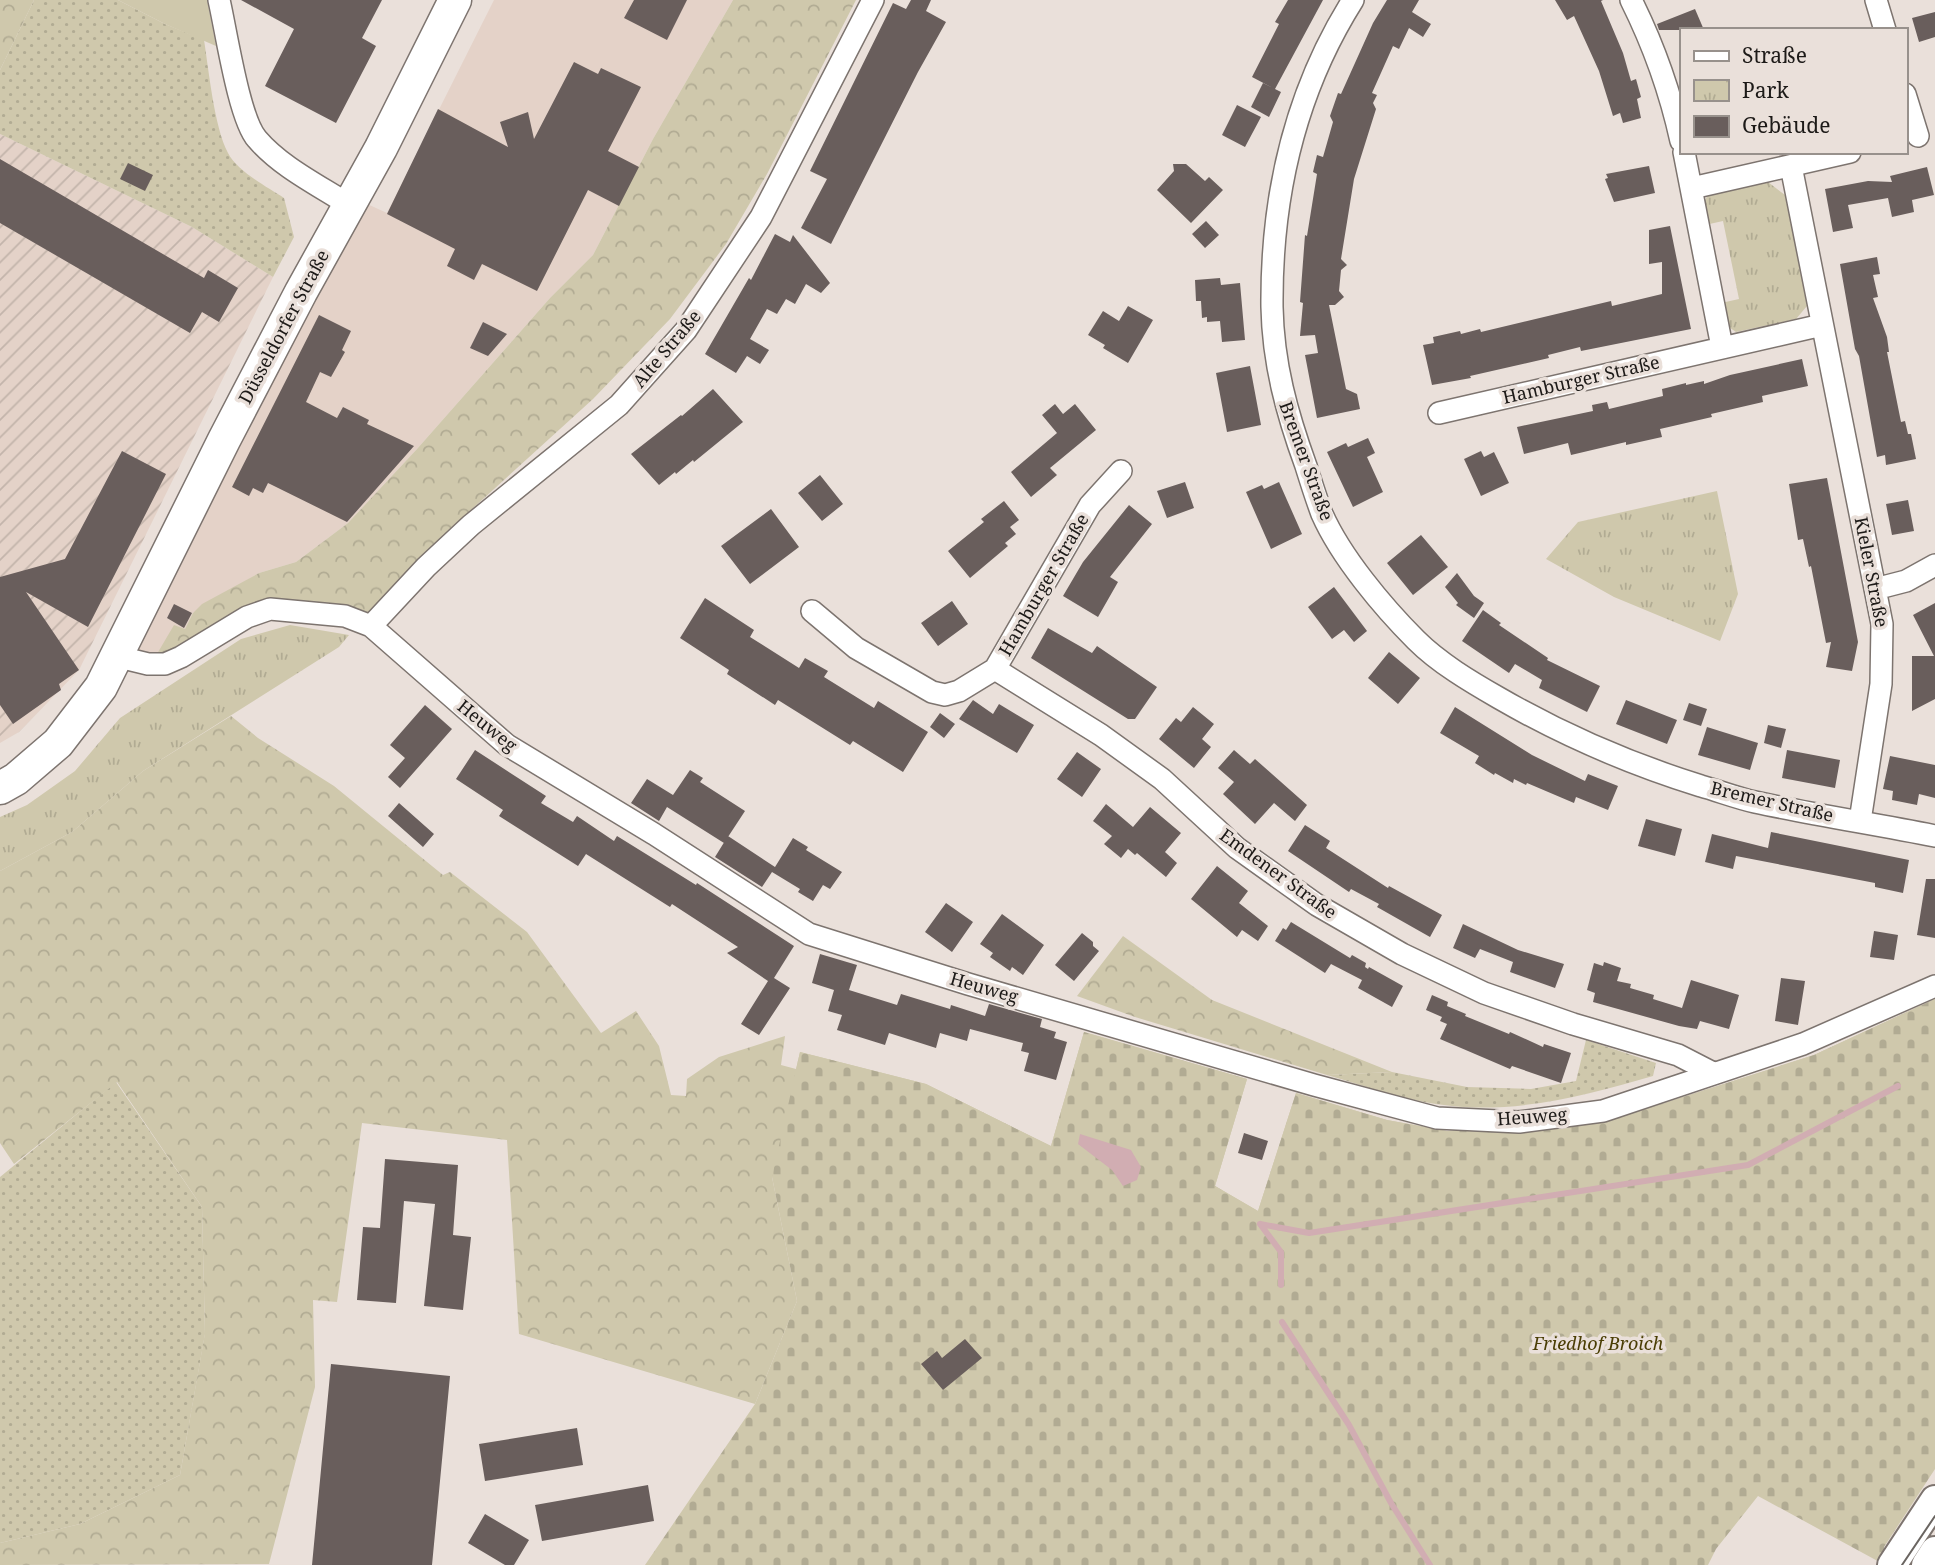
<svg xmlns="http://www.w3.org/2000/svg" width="1935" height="1565" viewBox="0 0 1935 1565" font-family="'Noto Serif',serif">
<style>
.built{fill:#e4d2c8}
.industrial{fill:url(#industrial-furrows)}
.grass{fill:url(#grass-dots)}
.forest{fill:url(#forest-crowns)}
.cemetery{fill:url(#cemetery-stones)}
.park{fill:url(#park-tufts)}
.pitch{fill:#cfc8ac}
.water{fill:#d1adb2}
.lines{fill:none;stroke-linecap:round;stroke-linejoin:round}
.stream{stroke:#d1adb2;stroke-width:6}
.building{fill:#695e5c}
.street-casing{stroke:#7d746f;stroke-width:24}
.secondary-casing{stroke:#7d746f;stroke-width:32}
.primary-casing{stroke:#7d746f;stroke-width:35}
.street{stroke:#fff;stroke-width:21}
.secondary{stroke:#fff;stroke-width:28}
.primary{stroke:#fff;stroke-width:32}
.tram{stroke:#6a6561;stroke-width:2}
.labels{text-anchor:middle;stroke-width:7;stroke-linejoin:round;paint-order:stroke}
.street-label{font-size:18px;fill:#1d1a18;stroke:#eae0da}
.park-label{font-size:18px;font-style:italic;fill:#4a3d04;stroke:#eae0da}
</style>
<defs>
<pattern id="industrial-furrows" width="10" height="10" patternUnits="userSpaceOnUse" patternTransform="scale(1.75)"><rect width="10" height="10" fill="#e4d2c8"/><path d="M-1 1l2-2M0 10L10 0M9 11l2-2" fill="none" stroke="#c3b4ab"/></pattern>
<pattern id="grass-dots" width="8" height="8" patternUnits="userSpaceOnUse" patternTransform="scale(1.75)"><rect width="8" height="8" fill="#cfc8ac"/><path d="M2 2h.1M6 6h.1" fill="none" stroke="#b1ab93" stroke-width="1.8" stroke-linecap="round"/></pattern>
<pattern id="forest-crowns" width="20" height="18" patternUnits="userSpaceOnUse" patternTransform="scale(1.75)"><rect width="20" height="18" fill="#cfc8ac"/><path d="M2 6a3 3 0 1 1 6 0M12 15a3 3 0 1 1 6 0" fill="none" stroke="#b1ab93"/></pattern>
<pattern id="cemetery-stones" width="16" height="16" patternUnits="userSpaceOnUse" patternTransform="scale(1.75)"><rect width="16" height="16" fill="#cfc8ac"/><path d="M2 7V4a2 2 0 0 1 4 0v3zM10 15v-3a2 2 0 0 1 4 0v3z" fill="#b1ab93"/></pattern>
<pattern id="park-tufts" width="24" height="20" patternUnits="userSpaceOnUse" patternTransform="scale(1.75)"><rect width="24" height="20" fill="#cfc8ac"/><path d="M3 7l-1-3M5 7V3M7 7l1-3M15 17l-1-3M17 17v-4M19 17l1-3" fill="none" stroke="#b1ab93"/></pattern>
</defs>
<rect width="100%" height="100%" fill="#eae0da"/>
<path class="built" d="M494,0H733L653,139L593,255L550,298L417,449L348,523L296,562L259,573L193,613L185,629L154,659L122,653L365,203L387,213Z"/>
<path class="industrial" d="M0,134L192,227L273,277L79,670L19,732L0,743Z"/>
<path class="grass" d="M34,0H118L165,24L204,40C209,71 214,126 228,153C237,171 267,187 284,198L294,237L273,277L192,227L0,134V70Z
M1586,1040L1656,1063L1653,1076C1588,1095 1520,1113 1452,1106C1409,1102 1368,1087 1327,1075L1392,1072L1467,1087L1531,1089L1576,1081Z
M116,1082L202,1207L205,1334L180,1475L80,1524L0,1543V1177Z"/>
<path class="forest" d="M0,0H34L0,70Z
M733,0H856L767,174L726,244L670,319L593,399L450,529L371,619L269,604L154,659L174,625L185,629L193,613L202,604L259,573L296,562L348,523L417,449L550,298L593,255L653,139Z
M231,716L258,738L334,786L443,875L450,872L527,932L601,1033L636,1011L659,1046L671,1095L686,1096L687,1079L719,1057L785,1036L781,1065L796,1069L800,1052L926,1084L1051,1146L1084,1032L1247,1079L1215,1186L1258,1211L1296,1093L1387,1120L1447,1131L1602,1123L1814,1055L1935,999L1577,1264L772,1177L797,1301L755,1404L519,1334L507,1140L362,1123L337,1302L313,1300L315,1387L269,1564L0,1565V1543L80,1524L180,1475L205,1333L202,1207L117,1082L14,1164L0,1143V871L72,832L143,771Z
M1123,936L1212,1000L1392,1072L1327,1075L1135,1017L1077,996Z"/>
<path class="cemetery" d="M1935,999V1469L1884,1547L1885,1565L1758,1496L1716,1549L1708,1565H645L755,1404L797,1301L772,1177L800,1052L926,1084L1051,1146L1084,1032L1247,1079L1215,1186L1258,1211L1296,1093L1387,1120L1447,1131L1602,1123L1814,1055Z"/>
<path class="park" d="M1768,182L1785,195L1807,306L1796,319L1736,332L1723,323L1721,303L1739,299L1723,221L1705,225L1703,203L1710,192Z
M1717,491L1738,594L1720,641L1614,597L1546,559L1578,522Z
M290,625L349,635L339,647L143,771L72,832L0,871V817L27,805L75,771L120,718L241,639Z"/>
<path class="pitch" d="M118,0H207L216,46L165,24Z"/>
<path class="water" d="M1080,1134L1131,1150L1141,1167L1137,1180L1123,1186L1112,1170L1078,1144Z"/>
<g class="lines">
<path class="stream" d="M1260,1224L1309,1233L1748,1165L1898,1086
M1260,1224L1281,1252V1285
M1282,1322L1349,1425L1391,1503L1430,1565"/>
</g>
<path class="building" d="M241,0H382L362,38L376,46L336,123L265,86L294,29Z
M634,0H687L667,40L624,18Z
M911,0H931L926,11L946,22L918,72L831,244L801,228L827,179L810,171L893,3L906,9Z
M1288,0H1323L1275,89L1252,77L1279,24L1275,22Z
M1387,0H1419L1412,12L1431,24L1423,37L1409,28L1399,49L1393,46L1372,93L1377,95L1373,103L1376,109L1354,179L1341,259L1347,265L1341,270L1339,291L1344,297L1335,305H1329L1346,389L1357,394L1360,409L1317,418L1305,355L1318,353L1315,335L1300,336L1303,303L1300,302L1305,235L1307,236L1317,174L1313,172L1317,155L1323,157L1333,122L1330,116L1338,93L1341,94L1373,23Z
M1555,0H1603L1601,1L1623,53L1631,81L1636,79L1641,97L1637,99L1641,118L1623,123L1620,113L1613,116L1599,71L1574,16L1567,20Z
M1695,9L1704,30H1659L1657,24Z
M1935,12V37L1919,42L1912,18Z
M574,62L598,74L601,68L641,87L608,151L639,167L619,206L588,190L537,291L482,264L474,280L447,266L455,249L387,214L438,109L508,147L500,122L528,112L534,139Z
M1263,83L1281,92L1269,117L1251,107Z
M1237,105L1261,117L1245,147L1222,135Z
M0,159L204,278L208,270L238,288L219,322L202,312L190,333L0,223Z
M128,163L153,175L145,191L120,179Z
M1173,164H1186L1205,181L1209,177L1223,190L1191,223L1157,190L1174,171Z
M1649,166L1655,193L1614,202L1605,179L1608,178L1606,174Z
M1927,167L1934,195L1912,200L1914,212L1892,217L1888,198L1848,205L1853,228L1833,232L1825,189L1868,181L1892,182L1890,176Z
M1206,221L1219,235L1205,248L1192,234Z
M1670,226L1691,329L1581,351L1580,347L1548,355L1549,358L1470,376L1471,378L1432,385L1423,345L1434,343L1433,337L1460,331L1461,334L1480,329L1481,332L1611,301L1612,306L1662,294V262L1649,264V230Z
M775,234L790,242L793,235L830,283L821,293L806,284L795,304L786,299L777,314L767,309L750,339L769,350L760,364L747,356L736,373L705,354L749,278L751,280Z
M1877,257L1880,274L1873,275L1878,297L1873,298L1887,337L1889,352H1887L1901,422L1905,421L1908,434H1911L1916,459L1886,465L1885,455L1877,457L1859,356L1855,349L1840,264Z
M1220,278L1221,285L1240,283L1245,340L1222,342L1220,321L1207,322V317L1202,318L1201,301H1196L1195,280Z
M1128,306L1153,320L1128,363L1103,348L1105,345L1088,335L1103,311L1119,321Z
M319,315L351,331L342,350L345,352L331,377L320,372L306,402L337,418L343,407L369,420L367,424L414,446L347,522L268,483L263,493L253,488L249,496L232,487Z
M483,322L507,334L488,356L470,348Z
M1802,359L1808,386L1762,396L1763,402L1711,414L1712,417L1660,429L1662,437L1626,445V442L1571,455L1568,443L1524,454L1517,427L1593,411L1592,405L1607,402L1609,409L1663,396L1662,389L1686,383V385L1704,381V384L1730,375Z
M1250,366L1261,425L1227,432L1216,373Z
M713,389L743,422L694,462L693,460L676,474L675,472L659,485L631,454L681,415L682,416Z
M1055,404L1063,414L1075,404L1096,430L1050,468L1057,475L1031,497L1011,472L1057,433L1042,415Z
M1368,438L1375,453L1367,457L1383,492L1353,507L1327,452L1346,443L1348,447Z
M122,451L166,474L88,627L26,592L79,670L59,684L61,690L13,724L0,705V577L65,559Z
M1481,451L1484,457L1494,452L1509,483L1481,496L1464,459Z
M820,475L843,504L822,521L798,493Z
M1827,478L1858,642L1852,671L1826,667L1831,642L1826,643L1811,566L1809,567L1803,539L1798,540L1789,484Z
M1185,482L1194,508L1167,518L1157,491Z
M1279,482L1302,534L1271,549L1246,492L1262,485L1264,489Z
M1908,500L1914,531L1892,535L1886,504Z
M1004,501L1019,520L1010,527L1016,534L1005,543L1008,546L970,578L948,551L984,522L981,519Z
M1129,505L1152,524L1110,577L1118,582L1098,617L1063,596L1083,562Z
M771,509L799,547L750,584L721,546Z
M1421,535L1448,567L1413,595L1387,563Z
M1457,573L1474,596L1484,603L1474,618L1456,605L1458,603L1445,587Z
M1334,587L1367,631L1354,642L1344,630L1332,639L1308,607Z
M705,598L754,630L750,637L799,668L805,658L828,671L824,677L874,708L878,701L928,732L903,772L853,741L850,745L778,700L775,705L727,674L729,670L680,638Z
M952,601L968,624L938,646L921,623Z
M1935,603V699L1912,711V656H1934L1913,615Z
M174,604L192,613L184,628L167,618Z
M1483,610L1501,623L1499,625L1548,658L1547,660L1600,686L1587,712L1539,688L1542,680L1515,664L1509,673L1462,641Z
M1048,628L1092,653L1097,646L1157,687L1135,719H1128L1031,658Z
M1389,652L1420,678L1398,704L1368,678Z
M973,700L993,714L999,704L1034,725L1017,753L959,719Z
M1626,700L1677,720L1667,744L1616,724Z
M1689,703L1707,709L1701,726L1683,720Z
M425,705L452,729L400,788L388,777L405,758L390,745Z
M1193,707L1214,724L1202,739L1211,747L1194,768L1159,739L1176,718L1181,722Z
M1455,707L1532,755L1585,781L1588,774L1618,786L1608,810L1576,797L1574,803L1527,783L1526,785L1514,779L1513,783L1495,773L1494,775L1475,763L1479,756L1440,733Z
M940,713L955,724L944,738L930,727Z
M1768,725L1786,729L1781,748L1764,743Z
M1707,727L1758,743L1750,770L1698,755Z
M475,750L546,796L541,803L573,822L577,816L614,841L617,836L696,885L697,883L794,946L774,978L790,988L759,1035L741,1024L768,981L727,953L738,947L672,904L670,907L586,854L578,866L499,816L503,810L456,779Z
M1234,750L1250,764L1255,759L1307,805L1295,821L1274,803L1255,824L1223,794L1234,782L1218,768Z
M1787,750L1840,760L1835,788L1782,778Z
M1077,752L1101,769L1082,797L1057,779Z
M1890,756L1935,765V798L1919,794L1917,805L1892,800L1893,791L1883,789Z
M690,770L703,778L700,782L745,811L724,843L667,807L659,821L631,803L647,779L673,795Z
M399,803L434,834L423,847L388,816Z
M1106,804L1133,827L1150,807L1181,833L1165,852L1177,863L1166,877L1137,853L1135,855L1128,849L1121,858L1104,844L1112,836L1093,821Z
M1646,819L1682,829L1675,856L1638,846Z
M1305,825L1330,841L1326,848L1343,859L1388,888L1389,886L1442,915L1430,937L1377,907L1379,904L1351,889L1349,892L1288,851Z
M1771,832L1909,860L1903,893L1875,887V883L1736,856L1733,869L1705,862L1712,834L1768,848Z
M728,836L775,867L793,838L808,847L806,850L842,872L830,889L823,885L813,901L798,892L800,889L772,872L762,887L715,857Z
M1217,866L1248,891L1239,903L1268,926L1258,941L1242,930L1237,937L1191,899Z
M1926,879H1935V938L1917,935Z
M946,903L973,922L952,952L925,932Z
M1002,914L1044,945L1023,975L1012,967L1010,971L990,957L993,953L980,944Z
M1291,922L1350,958L1352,955L1366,963L1365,967L1368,969L1369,967L1403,986L1392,1007L1358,988L1362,980L1331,964L1325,973L1275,941L1283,928L1286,930Z
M1463,924L1518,950L1564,964L1555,988L1510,972L1513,962L1480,949L1475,958L1453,948Z
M1874,931L1898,935L1894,960L1870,957Z
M1082,933L1093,942V946L1099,951L1074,981L1055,965Z
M820,954L857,965L849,990L897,1005L901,994L950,1009L951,1005L985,1016L989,1004L1042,1019L1040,1027L1056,1032L1054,1038L1067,1042L1056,1080L1024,1071L1029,1053L1021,1051L1023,1043L970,1029L967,1041L940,1033L936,1048L889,1033L885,1045L837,1030L842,1015L828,1011L834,990L812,983Z
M1604,962L1621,968L1617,981L1631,984L1630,988L1654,995L1653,999L1682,1008L1691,980L1739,995L1729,1029L1700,1021L1697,1029L1679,1026L1593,1002L1595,993L1587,990L1594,963L1603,966Z
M1781,978L1805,981L1798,1025L1775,1021Z
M1432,995L1448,1002L1447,1006L1466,1014L1465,1016L1509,1034L1510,1032L1543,1047L1544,1044L1571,1053L1561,1083L1512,1066L1510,1069L1440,1039L1447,1024L1440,1021L1442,1017L1426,1010Z
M1244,1133L1268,1141L1262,1160L1238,1153Z
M385,1159L458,1165L453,1235L471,1237L463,1310L424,1306L435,1204L404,1201L396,1303L357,1300L363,1227L380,1228Z
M965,1339L982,1358L943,1390L921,1364L937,1351L942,1358Z
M331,1364L450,1376L432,1565H312Z
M577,1428L583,1465L485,1481L479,1444Z
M648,1485L654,1521L542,1541L535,1505Z
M485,1514L529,1540L514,1565H505L468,1543Z"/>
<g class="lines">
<defs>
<path id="street" d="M219,0C226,30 239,119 257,139C281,167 318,185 349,205
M1353,0C1295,92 1271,198 1272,307C1273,363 1287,414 1306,466C1311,482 1316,498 1322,514C1341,557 1383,607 1416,640C1439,663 1471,682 1499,698C1563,735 1630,764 1701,786C1719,791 1737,798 1755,802C1815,815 1875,824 1935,836
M1631,0C1654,46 1670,91 1681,141
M1876,0L1885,30
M1905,94L1918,136
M1684,152L1722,347
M1791,166L1882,624L1881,684L1860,821
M1692,188L1850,152
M1439,413L1822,325
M1875,589L1906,581L1935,565
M812,611L856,648L932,692L945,695L959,691L995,669L1090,505L1121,471
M371,626L426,567L471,525L619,405L686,330L761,217L873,0
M115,656L148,664H165L181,657L247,617L270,609L345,616L371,626L507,745L654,834L809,934L968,984L1314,1085L1437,1118L1519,1122L1603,1111L1803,1044L1935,986
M995,669L1101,735L1162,779L1237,848L1317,905L1402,954L1484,993L1573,1024L1678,1055L1713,1073"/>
<path id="secondary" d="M1892,1565L1935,1500
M1926,1565L1935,1551"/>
<path id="primary" d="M0,788L16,779L58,743L101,687L224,440L301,292L381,148L455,0"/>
</defs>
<use href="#street" class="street-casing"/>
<use href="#secondary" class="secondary-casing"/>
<use href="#primary" class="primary-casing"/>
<use href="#street" class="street"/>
<use href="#secondary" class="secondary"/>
<use href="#primary" class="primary"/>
<path class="tram" d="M1902,1565L1935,1516"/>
</g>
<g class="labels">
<g class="street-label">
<text transform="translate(284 327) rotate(-62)" y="6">Düsseldorfer Straße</text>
<text transform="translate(667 349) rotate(-50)" y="6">Alte Straße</text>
<text transform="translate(1581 380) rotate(-13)" y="6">Hamburger Straße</text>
<text transform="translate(1306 461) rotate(70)" y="6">Bremer Straße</text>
<text transform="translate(1871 572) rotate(79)" y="6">Kieler Straße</text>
<text transform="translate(1044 585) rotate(-60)" y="6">Hamburger Straße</text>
<text transform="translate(487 726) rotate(39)" y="6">Heuweg</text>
<text transform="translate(1772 802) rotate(13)" y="6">Bremer Straße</text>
<text transform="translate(1278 874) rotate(36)" y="6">Emdener Straße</text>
<text transform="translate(984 988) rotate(16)" y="6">Heuweg</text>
<text transform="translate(1532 1117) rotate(-4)" y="6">Heuweg</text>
</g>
<g class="park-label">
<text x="1598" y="1350">Friedhof Broich</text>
</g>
</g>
<rect x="1680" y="28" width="228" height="126" fill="#eae0da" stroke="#98918c" stroke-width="2"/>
<rect x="1694" y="51" width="35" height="10" fill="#ffffff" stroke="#98918c" stroke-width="2"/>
<text x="1742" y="63" font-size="21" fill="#1d1a18">Straße</text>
<rect x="1694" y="80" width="35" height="21" fill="url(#park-tufts)" stroke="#98918c" stroke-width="2"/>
<text x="1742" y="98" font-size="21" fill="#1d1a18">Park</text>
<rect x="1694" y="116" width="35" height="21" fill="#695e5c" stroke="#98918c" stroke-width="2"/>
<text x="1742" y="133" font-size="21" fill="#1d1a18">Gebäude</text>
</svg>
